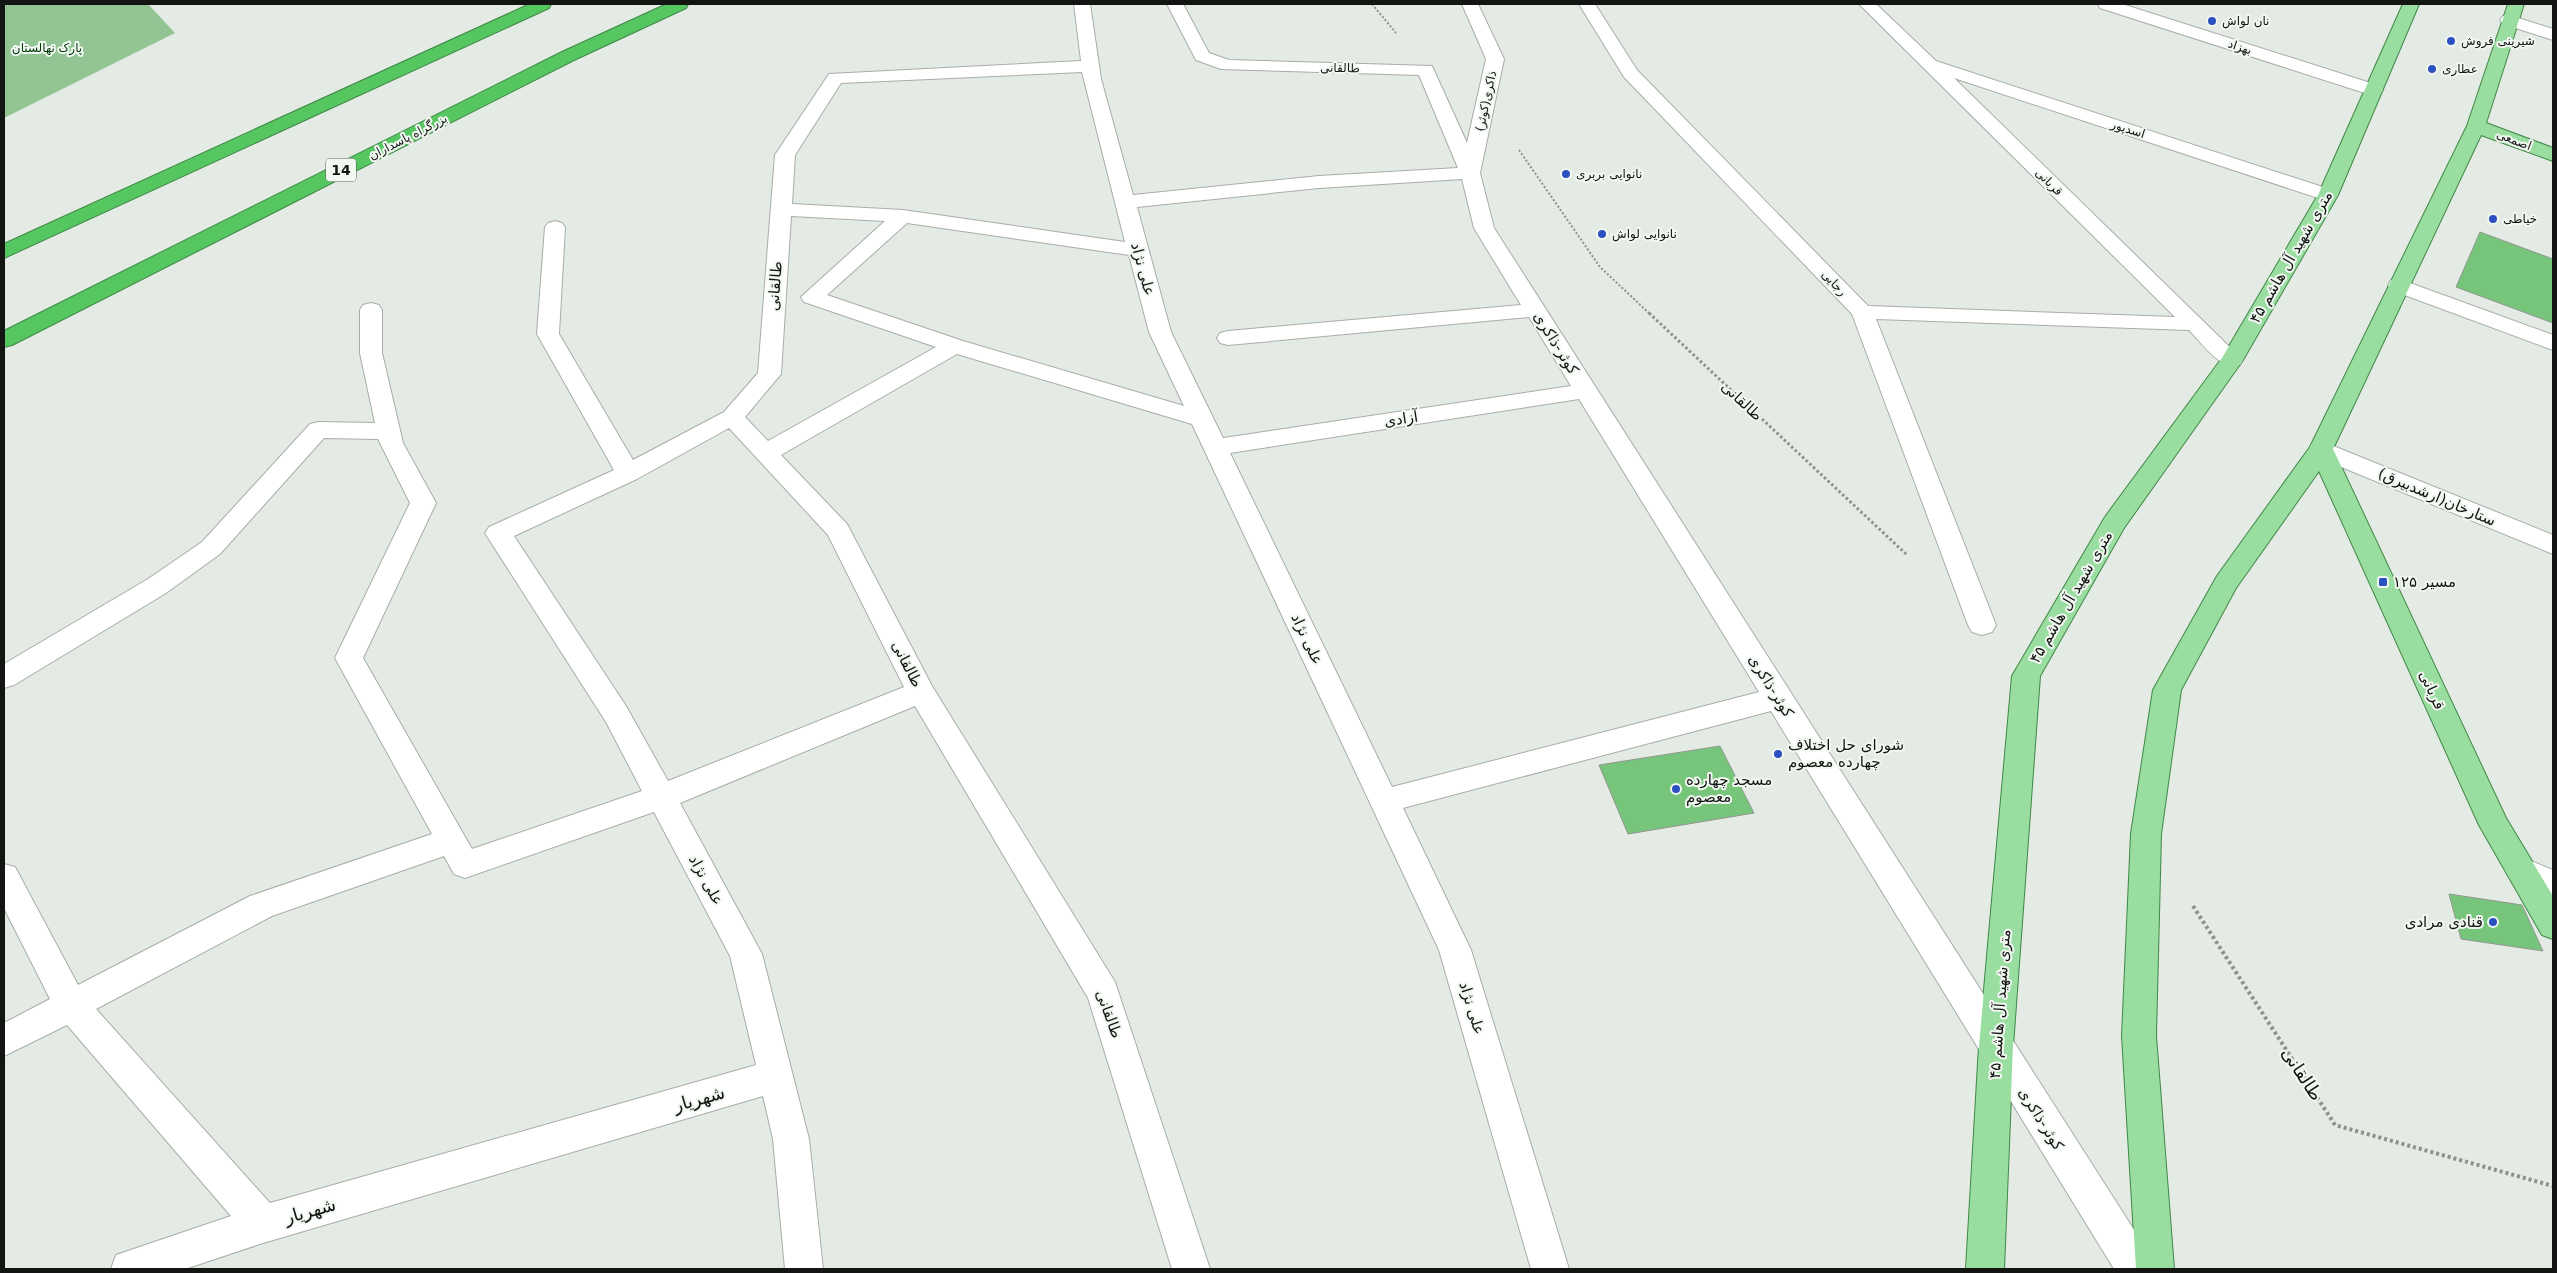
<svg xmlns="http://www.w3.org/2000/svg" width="2557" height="1273" viewBox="0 0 2557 1273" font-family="'DejaVu Sans',Vazirmatn,sans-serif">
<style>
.green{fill:#92c593}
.building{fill:#77c57b;stroke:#919691}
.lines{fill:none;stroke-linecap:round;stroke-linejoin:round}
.minor-casing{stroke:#a8ada8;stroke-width:2}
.major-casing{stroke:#3f8846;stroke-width:2}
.highway-casing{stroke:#3f8846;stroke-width:2}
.path-far2{stroke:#8d918d;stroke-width:2;stroke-dasharray:2 2;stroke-linecap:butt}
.path-far1{stroke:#8d918d;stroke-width:3;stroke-dasharray:2.5 2.5;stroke-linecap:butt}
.path{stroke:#8d918d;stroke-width:4;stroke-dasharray:3 3;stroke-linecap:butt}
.minor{fill:#fff;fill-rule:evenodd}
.major{fill:#9adda0;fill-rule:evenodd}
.highway{fill:#56c661;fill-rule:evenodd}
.poi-dot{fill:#2b50c0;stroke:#f1f7f1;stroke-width:2}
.labels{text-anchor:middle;stroke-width:4;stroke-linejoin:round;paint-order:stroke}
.far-poi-label{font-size:12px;fill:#131513;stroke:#f1f7f1;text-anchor:start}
.far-street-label{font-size:12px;fill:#131513;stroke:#f1f7f1}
.far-park-label{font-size:12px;fill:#003908;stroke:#f1f7f1}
.shield{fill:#f1f7f1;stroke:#565956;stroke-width:1}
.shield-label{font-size:14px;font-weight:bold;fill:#131513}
.street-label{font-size:15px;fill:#131513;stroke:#f1f7f1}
.poi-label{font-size:15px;fill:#131513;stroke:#f1f7f1;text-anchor:start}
.near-street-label{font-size:18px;fill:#131513;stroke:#f1f7f1}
</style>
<rect width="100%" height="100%" fill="#e4eae4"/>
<path class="green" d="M4,4H148L175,33L4,118Z"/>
<path class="building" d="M2480,232L2553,259V323L2456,287Z
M1720,746L1754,813L1628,834L1599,765Z
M2449,894L2522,905L2543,951L2461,939Z"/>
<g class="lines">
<defs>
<path id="minor" d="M1074,4H1090L1101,79L1133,195L1319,176L1458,168L1419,75L1221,69L1196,60L1167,4H1183L1209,53L1229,60L1432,66L1467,143L1486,59L1462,4H1478L1504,59L1480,173L1494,228L2150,1255L2155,1269H2114L1771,711L1403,808L1471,950L1569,1269H1531L1439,950L1192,424L957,354L781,455L847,524L932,686L1115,982L1210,1269H1172L1088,998L915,706L680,803L762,954L809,1139L823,1269H785L773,1139L763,1096L263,1243L185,1269H111L116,1255L231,1216L67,1025L4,1056V1023L50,999L4,908V864L15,867L78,985L250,896L432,834L335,658L410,503L378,439L324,438L220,554L166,593L14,685L4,688V664L148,579L202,542L310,424L318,422L375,423L360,353V310L363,305L371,303L379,305L382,310V353L403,443L436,503L363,658L472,849L642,791L606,722L485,533L489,527L614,470L537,334L545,227L548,223L555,221L562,223L565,227L559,334L633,460L724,412L758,373L775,155L829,74L1081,61ZM1082,72L1125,242L903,210L792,204L795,155L841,83ZM1462,179L1474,228L1521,305L1228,331L1220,333L1217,338L1220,343L1228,345L1529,317L1571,386L1223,438L1171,332L1137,207L1319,188ZM791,216L885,221L801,297L804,302L936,347L768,441L745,417L781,374ZM907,223L1129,255L1149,332L1184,406L963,341L827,295ZM1579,399L1759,692L1392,787L1230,453ZM729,428L828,535L904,687L668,781L626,706L514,536L637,479ZM654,812L730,956L756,1065L270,1203L96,1009L272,916L444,856L454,874L465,878Z
M1579,4H1595L1637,70L1868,306L2175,317L1859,4H1876L1936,61L2335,191L2338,195L2335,199H2321L1954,78L2243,360L2240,365C2219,370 2203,344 2189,330L1876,319L1996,625L1992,632L1982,635L1972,632L1968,625L1852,314L1624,77Z
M2098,4H2122L2380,86L2383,90L2380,94H2368L2100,8Z
M2509,15L2553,29V40L2503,24L2500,20L2503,16Z
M2399,279L2553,335V350L2391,290L2388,285L2391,280Z
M2321,441L2553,535V554L2312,455L2309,449L2312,443Z
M2521,857L2553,870V897L2510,879L2505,870L2510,861Z"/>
<path id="major" d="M2403,4H2419L2338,195L2243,360L2124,528L2040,676L2013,1046L2004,1269H1966L1979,1046L2012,676L2105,517L2222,358L2318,195Z
M2508,4H2524L2486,123L2553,148V161L2481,135L2333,449L2506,818L2553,896V939L2542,935L2479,825L2319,471L2236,588L2181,690L2161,834L2156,1036L2174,1269H2136L2122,1036L2131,834L2153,690L2217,576L2310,447L2467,126Z"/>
<path id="highway" d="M530,4H551L549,8L4,258V244Z
M667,4H688L686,8L574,60L12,345L4,347V331L562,52Z"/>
</defs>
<use href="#minor" class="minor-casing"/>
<use href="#major" class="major-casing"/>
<use href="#highway" class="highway-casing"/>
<path class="path-far2" d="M1372,4L1396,33
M1519,150L1600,267L1651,315"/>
<path class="path-far1" d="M1649,313L1906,554"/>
<path class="path" d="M2193,906L2335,1125L2553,1186"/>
<use href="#minor" class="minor"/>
<use href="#major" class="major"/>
<use href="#highway" class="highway"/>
</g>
<g class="poi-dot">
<circle cx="2212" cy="21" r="5"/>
<circle cx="2451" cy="41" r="5"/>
<circle cx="2432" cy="69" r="5"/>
<circle cx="1566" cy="174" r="5"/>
<circle cx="2493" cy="219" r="5"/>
<circle cx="1602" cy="234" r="5"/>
<rect x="2378" y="577" width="10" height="10" rx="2.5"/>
<circle cx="1778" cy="754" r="5"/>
<circle cx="1676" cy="789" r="5"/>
<circle cx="2493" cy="922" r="5"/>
</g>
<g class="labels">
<g class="far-poi-label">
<text x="2222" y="25">نان لواش</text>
<text x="2461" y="45">شیرینی فروش</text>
<text x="2442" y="73">عطاری</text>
<text x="1576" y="178">نانوایی بربری</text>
<text x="2503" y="223">خیاطی</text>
<text x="1612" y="238">نانوایی لواش</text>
</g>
<g class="far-street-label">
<text transform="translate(2240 47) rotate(18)" y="4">بهزاد</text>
<text transform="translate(1340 68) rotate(1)" y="4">طالقانی</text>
<text transform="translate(1486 101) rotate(-78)" y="4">ذاکری(کوثر)</text>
<text transform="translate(2128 129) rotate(18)" y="4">اسدپور</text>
<text transform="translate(408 137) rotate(-27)" y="4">بزرگراه پاسداران</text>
<text transform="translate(2514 140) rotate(21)" y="4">اصمعی</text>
<text transform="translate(2049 182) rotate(44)" y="4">قربانی</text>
<text transform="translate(1834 283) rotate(46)" y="4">رجایی</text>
</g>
<g class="far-park-label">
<text x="47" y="52">پارک نهالستان</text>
</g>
<rect class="shield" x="326" y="158.5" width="30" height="23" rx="4"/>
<g class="shield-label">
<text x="341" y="175">14</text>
</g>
<g class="street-label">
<text transform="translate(2291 257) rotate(-60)" y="5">۴۵ متری شهید آل هاشم</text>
<text transform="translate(1143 269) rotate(75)" y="5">علی نژاد</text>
<text transform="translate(775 286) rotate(-86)" y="5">طالقانی</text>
<text transform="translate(1556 343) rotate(58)" y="5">کوثر-ذاکری</text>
<text transform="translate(1742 401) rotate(43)" y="5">طالقانی</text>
<text transform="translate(1401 419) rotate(-9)" y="5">آزادی</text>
<text transform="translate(2437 497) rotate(23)" y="5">ستارخان(ارشدبیرق)</text>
<text transform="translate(2071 597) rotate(-60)" y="5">۴۵ متری شهید آل هاشم</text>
<text transform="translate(1307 639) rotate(65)" y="5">علی نژاد</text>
<text transform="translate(907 664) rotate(63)" y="5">طالقانی</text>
<text transform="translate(1771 686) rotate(58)" y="5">کوثر-ذاکری</text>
<text transform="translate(2432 690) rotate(65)" y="5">قربانی</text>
<text transform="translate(706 880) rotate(61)" y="5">علی نژاد</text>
<text transform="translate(2000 1004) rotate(-86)" y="5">۴۵ متری شهید آل هاشم</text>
<text transform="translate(1472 1008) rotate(73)" y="5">علی نژاد</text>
<text transform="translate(1109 1014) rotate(70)" y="5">طالقانی</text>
<text transform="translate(2041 1119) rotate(58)" y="5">کوثر-ذاکری</text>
</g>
<g class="poi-label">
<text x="2393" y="587">مسیر ۱۲۵</text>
<text x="1788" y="750">شورای حل اختلاف<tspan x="1788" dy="17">چهارده معصوم</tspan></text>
<text x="1686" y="785">مسجد چهارده<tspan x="1686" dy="17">معصوم</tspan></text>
<text x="2483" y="927" text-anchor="end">قنادی مرادی</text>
</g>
<g class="near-street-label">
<text transform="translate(2302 1074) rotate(57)" y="6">طالقانی</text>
<text transform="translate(699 1099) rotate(-16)" y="6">شهریار</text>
<text transform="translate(310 1211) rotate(-16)" y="6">شهریار</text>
</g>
</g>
<rect width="2557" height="1273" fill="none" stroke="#131513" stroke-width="10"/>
</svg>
